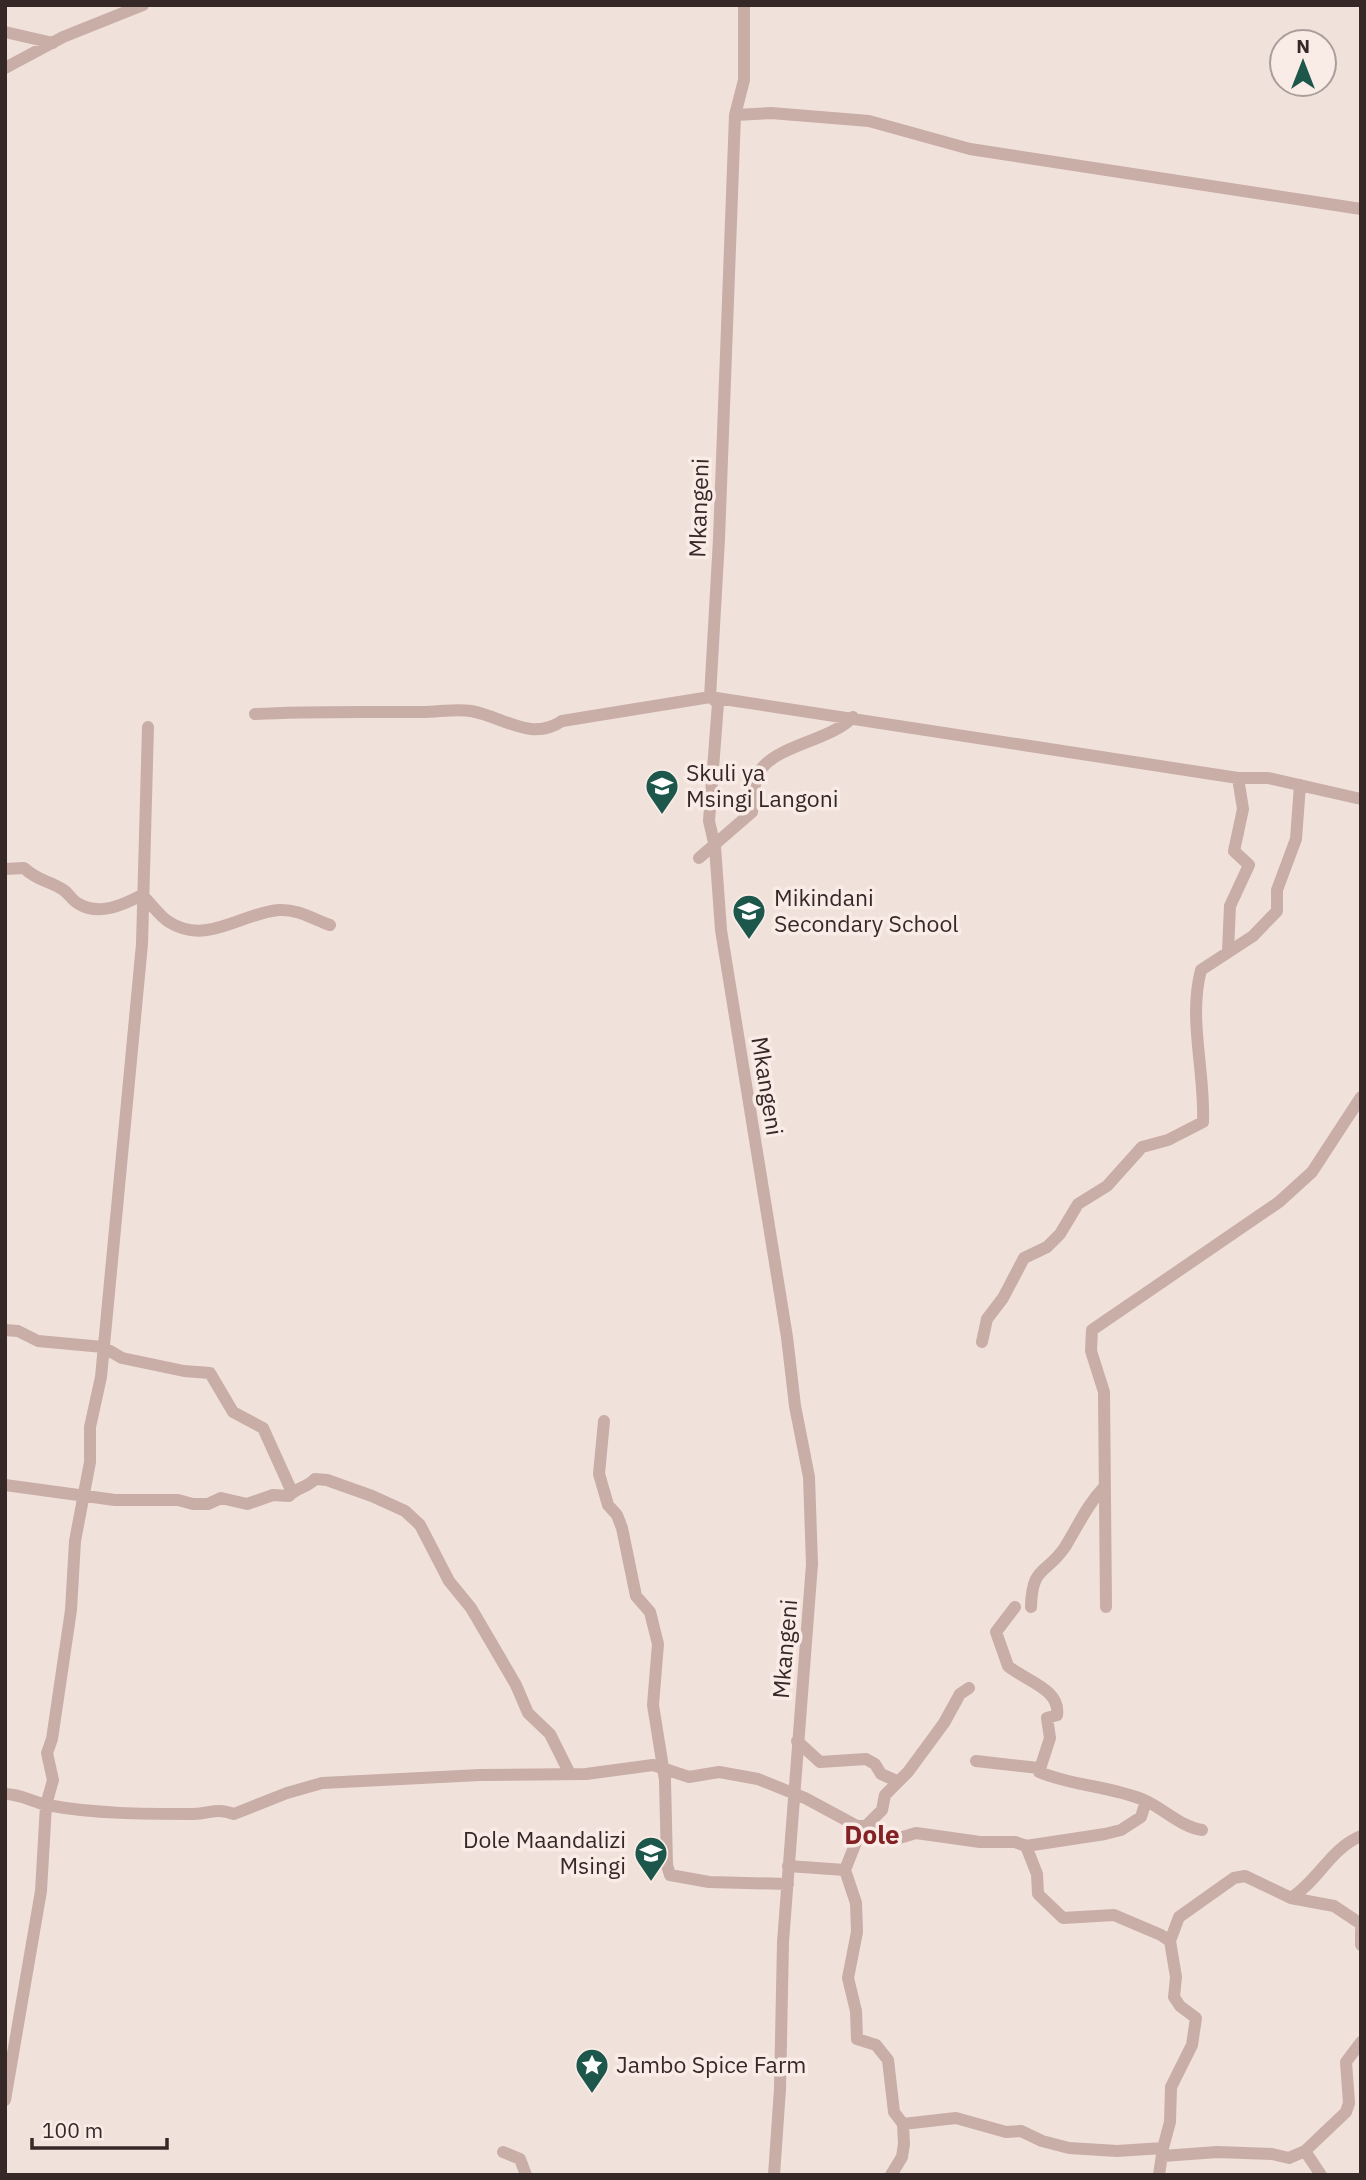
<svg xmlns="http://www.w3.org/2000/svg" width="1366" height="2180" viewBox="0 0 1366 2180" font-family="'IBM Plex Sans',sans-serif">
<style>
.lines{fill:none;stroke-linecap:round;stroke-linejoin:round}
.minor{stroke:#c9ada7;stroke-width:12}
.labels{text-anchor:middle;stroke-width:7;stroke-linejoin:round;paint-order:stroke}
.street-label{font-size:23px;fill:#362827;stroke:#f9ece7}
.poi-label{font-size:23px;fill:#362827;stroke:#f9ece7;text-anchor:start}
.quarter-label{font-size:26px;font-weight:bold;fill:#842124;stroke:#f9ece7}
</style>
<rect width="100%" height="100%" fill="#f1e1db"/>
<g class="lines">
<path class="minor" d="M744,5V80L735,115L719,539L710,697L718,703L709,821L715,847L721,930L787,1337L795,1406L809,1477L812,1564L783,1942L780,2089L774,2175
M5,32L53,43
M5,68L63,37L143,5
M735,115L771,113L869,121L970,149L1361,209
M255,714C309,711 363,712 417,712C435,713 453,708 471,711C504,717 531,742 562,721L710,697L1238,778H1268L1361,799
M699,858L752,812C753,799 753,779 762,768C780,745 831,740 853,717
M5,869L24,868C38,881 47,880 62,889C69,893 72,901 79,904C99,916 123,905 142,895C151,903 159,916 169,922C207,946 241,913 279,910C298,909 313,919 330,925
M1228,951L1230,906L1249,865L1234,851L1243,809L1238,778
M5,1330L18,1331L38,1341L103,1347L122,1358L184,1371L210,1373L233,1412L263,1428L292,1492
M982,1342L987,1319L1003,1298L1024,1258L1047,1247L1060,1234L1078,1204L1107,1186L1142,1147L1168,1140L1203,1122C1205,1070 1188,1019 1201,970L1253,936L1277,911V890L1296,839L1300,785
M604,1421L599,1474L608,1505L617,1515L622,1528L636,1596L650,1612L658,1644L653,1705L665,1780L667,1865L670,1875L709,1882L788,1884
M5,1485L115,1500H178L193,1504H208L221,1498L247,1504L273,1495L289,1496C297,1487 307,1488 315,1479L327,1480L372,1496L405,1511L420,1525L449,1581L471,1608L516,1685L528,1713L550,1734L570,1774
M1015,1607L996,1632L1008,1666C1024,1680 1061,1689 1057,1715L1047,1718L1050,1738L1039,1772C1073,1786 1110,1786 1144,1800C1163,1808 1181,1827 1202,1830
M1031,1607C1032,1565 1046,1575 1065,1547C1078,1526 1087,1505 1104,1487
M1106,1607L1104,1392L1091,1351L1092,1330L1279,1202L1312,1172L1361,1097
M797,1741L820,1762L866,1759L875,1764L881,1774L897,1781
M976,1761L1039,1768
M5,1794C21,1794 32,1802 47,1805C95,1814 144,1814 193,1814C211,1814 215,1807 234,1814L287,1793L322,1783L480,1775L586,1774L653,1765L689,1777L719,1772L758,1779L805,1798L857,1826H867L889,1841L916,1833L980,1842H1015L1026,1846L1105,1834L1121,1830L1141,1817L1146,1801
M1026,1846L1037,1874L1038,1894L1063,1918L1114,1915L1161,1935L1170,1941L1176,1977L1174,1997L1180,2006L1196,2018L1192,2045L1171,2087L1170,2122L1163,2148
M788,1866L845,1870L860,1832L882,1810L885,1795L908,1772L944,1723L960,1694L969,1688
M845,1870L856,1903L857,1932L848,1978L856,2011L857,2039L876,2045L888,2060L894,2112L903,2124L904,2144L902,2157L891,2175
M1291,1898L1334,1906L1361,1924
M1361,1930V1945
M1170,1941L1179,1917L1234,1878L1245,1876L1291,1898C1318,1881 1331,1848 1361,1836
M5,2100L41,1891L46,1805L53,1780L47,1753L52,1739L71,1610L75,1541L90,1462V1427L101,1377L142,944L148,727
M903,2124L956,2118L1006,2132L1021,2131L1042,2141L1069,2148L1117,2151L1163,2148L1159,2175
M1305,2151L1321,2175
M503,2152L520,2159L526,2175
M1163,2156L1217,2152L1272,2154L1289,2158L1305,2151L1346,2112L1349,2103L1346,2062L1361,2042"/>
</g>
<defs>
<symbol id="school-pin" viewBox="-11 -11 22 30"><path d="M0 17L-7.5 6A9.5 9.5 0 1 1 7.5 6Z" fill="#1d574b" stroke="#f9ece7"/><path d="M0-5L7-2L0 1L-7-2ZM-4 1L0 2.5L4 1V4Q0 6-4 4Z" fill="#fff"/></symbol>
<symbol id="sight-pin" viewBox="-11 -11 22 30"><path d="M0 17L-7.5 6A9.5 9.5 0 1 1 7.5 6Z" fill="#1d574b" stroke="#f9ece7"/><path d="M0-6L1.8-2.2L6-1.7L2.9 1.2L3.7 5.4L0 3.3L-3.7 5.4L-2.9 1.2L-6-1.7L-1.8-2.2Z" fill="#fff"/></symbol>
</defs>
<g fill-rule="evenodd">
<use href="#school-pin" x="643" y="767" width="38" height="52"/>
<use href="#school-pin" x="730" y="892" width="38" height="52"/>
<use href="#school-pin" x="632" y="1834" width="38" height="52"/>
<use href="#sight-pin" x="573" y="2046" width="38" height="52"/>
</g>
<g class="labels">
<g class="street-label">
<text transform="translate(699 508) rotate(-88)" y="8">Mkangeni</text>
<text transform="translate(767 1086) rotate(81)" y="8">Mkangeni</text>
<text transform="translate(785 1649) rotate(-85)" y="8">Mkangeni</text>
</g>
<g class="poi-label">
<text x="686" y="781">Skuli ya<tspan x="686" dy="26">Msingi Langoni</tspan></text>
<text x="774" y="906">Mikindani<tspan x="774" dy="26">Secondary School</tspan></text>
<text x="626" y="1848" text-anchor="end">Dole Maandalizi<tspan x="626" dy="26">Msingi</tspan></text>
<text x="616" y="2073">Jambo Spice Farm</text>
</g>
<g class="quarter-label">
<text x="872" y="1844">Dole</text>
</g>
</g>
<rect width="1366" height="2180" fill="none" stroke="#362827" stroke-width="14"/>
<g transform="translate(1303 63)"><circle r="33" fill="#f9ece7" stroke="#ab9e9a" stroke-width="2"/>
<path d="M0-5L12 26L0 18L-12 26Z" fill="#1d574b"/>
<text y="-10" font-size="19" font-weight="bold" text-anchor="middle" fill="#362827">N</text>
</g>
<path d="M32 2138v10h135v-10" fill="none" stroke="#362827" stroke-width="3.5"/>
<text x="42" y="2138" font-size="21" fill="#362827" stroke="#f9ece7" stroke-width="5" paint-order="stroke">100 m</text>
</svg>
